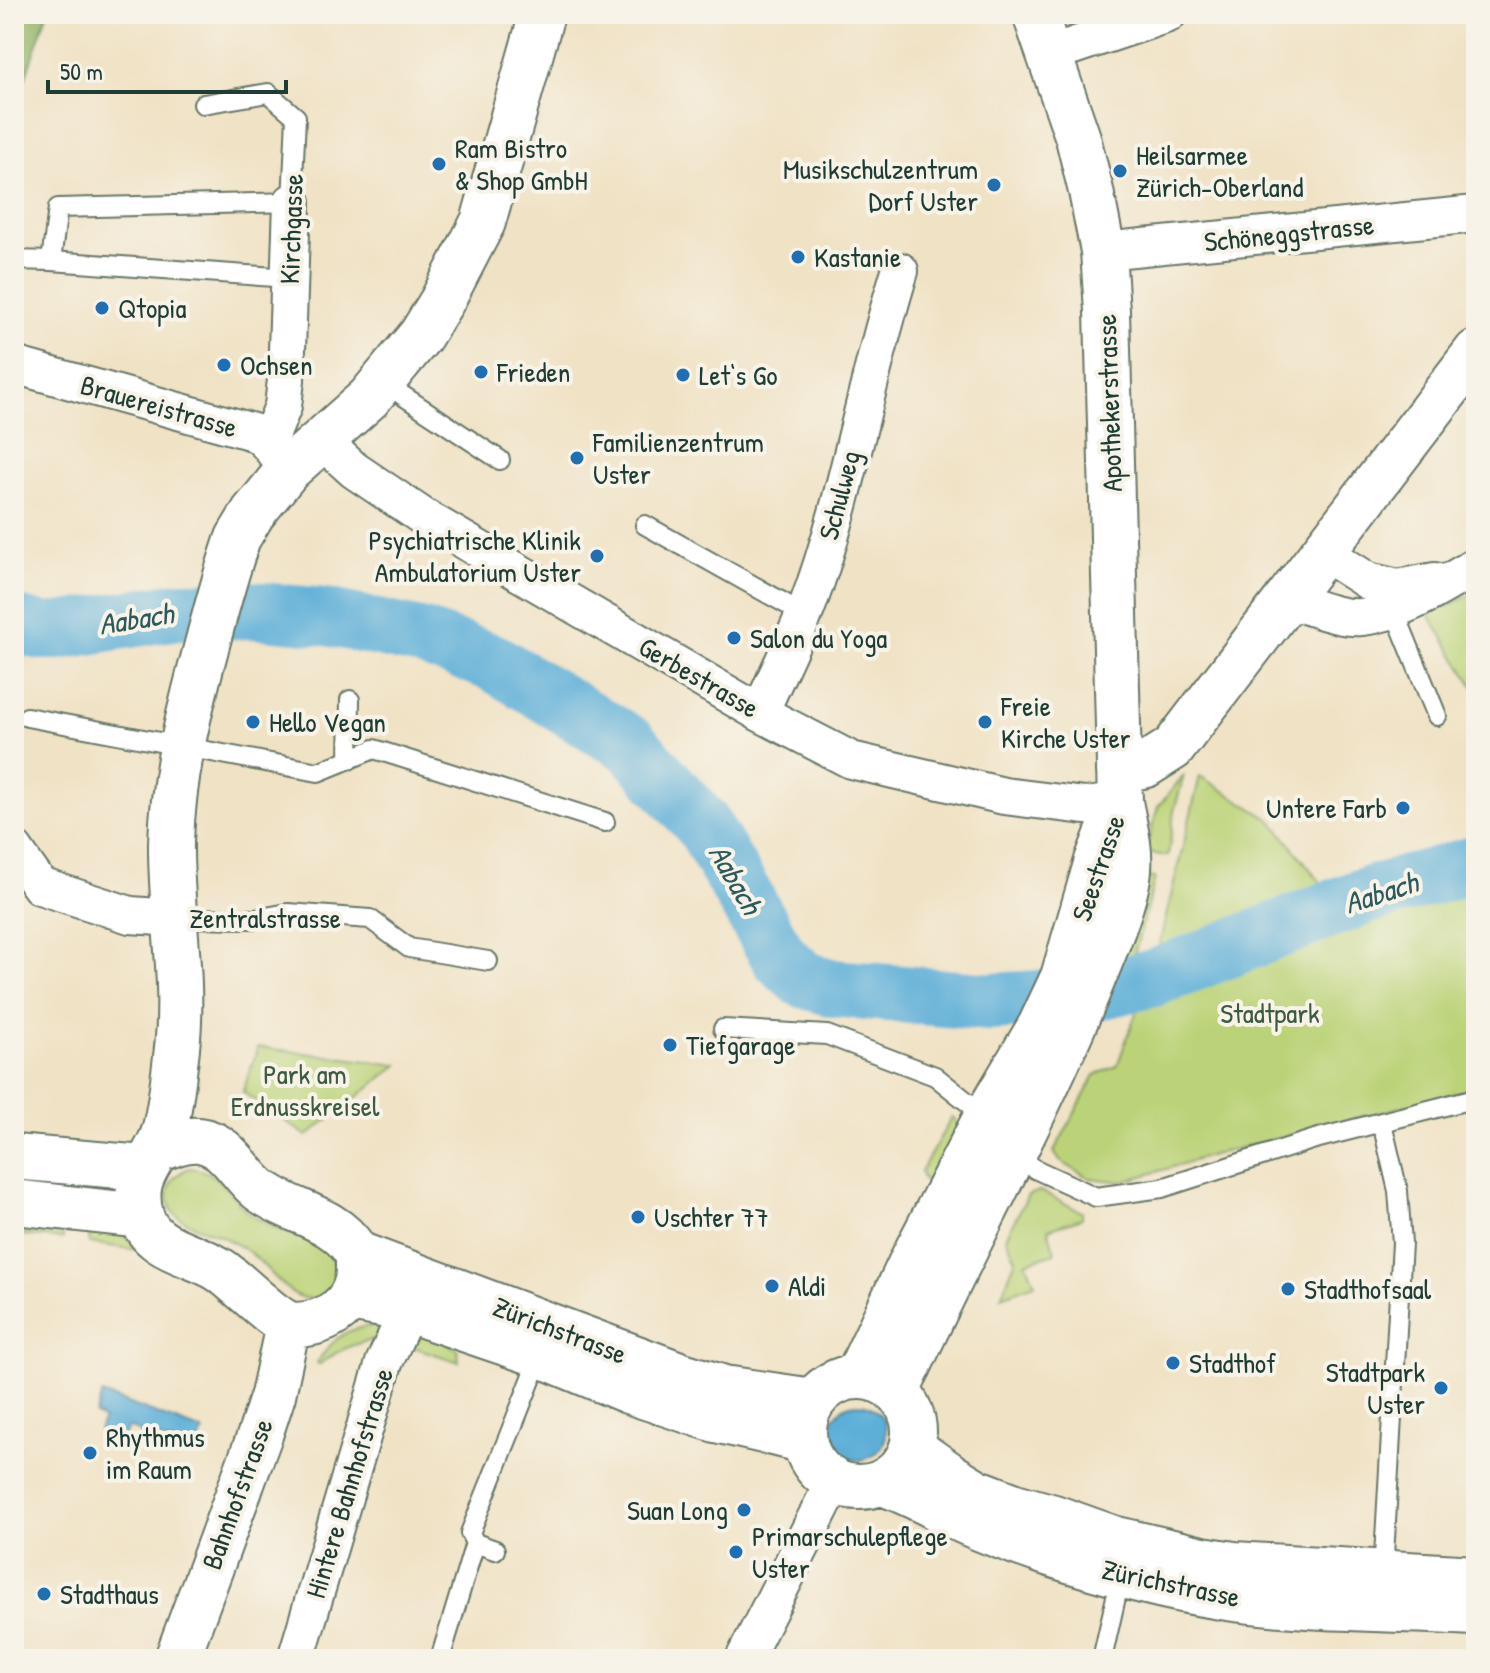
<svg xmlns="http://www.w3.org/2000/svg" width="1490" height="1673" viewBox="0 0 1490 1673" font-family="'Patrick Hand',sans-serif">
<style>
.green{fill:#bbd378;stroke:#6d8856;stroke-width:2}
.forest{fill:#94b568;stroke:#5a794e;stroke-width:2}
.water{fill:#5dafd8;stroke:#3e7686;stroke-width:2}
.lines{fill:none;stroke-linecap:round;stroke-linejoin:round}
.river{stroke:#5dafd8;stroke-width:58}
.lane-casing{stroke:#687767;stroke-width:22}
.street-casing{stroke:#687767;stroke-width:40}
.secondary-casing{stroke:#687767;stroke-width:48}
.lane{stroke:#fff;stroke-width:18}
.street{stroke:#fff;stroke-width:36}
.secondary{stroke:#fff;stroke-width:44}
.poi-dot{fill:#1f6fb2;stroke:#f7f3e8;stroke-width:3}
.labels{text-anchor:middle;stroke-width:8;stroke-linejoin:round;paint-order:stroke}
.poi-label{font-size:28px;fill:#1f3d34;stroke:#f7f3e8;text-anchor:start}
.street-label{font-size:28px;fill:#1f3d34;stroke:#f7f3e8}
.park-label{font-size:28px;fill:#3e5b42;stroke:#f7f3e8}
.water-label{font-size:30px;font-style:italic;fill:#2e5a5d;stroke:#f7f3e8}
</style>
<rect width="100%" height="100%" fill="#f7f3e8"/>
<filter id="ink" filterUnits="userSpaceOnUse"><feTurbulence type="fractalNoise" baseFrequency=".0125" numOctaves="2"/><feDisplacementMap in="SourceGraphic" scale="16" xChannelSelector="R" yChannelSelector="G"/><feConvolveMatrix kernelMatrix="1 2 1 2 8 2 1 2 1" color-interpolation-filters="sRGB"/></filter>
<filter id="wash" filterUnits="userSpaceOnUse"><feTurbulence type="fractalNoise" baseFrequency=".006" numOctaves="4" result="noise"/><feDisplacementMap in="SourceGraphic" scale="32" xChannelSelector="R" yChannelSelector="G"/><feGaussianBlur stdDeviation="1.8" result="paint"/><feColorMatrix in="noise" values="0 0 0 0 0 0 0 0 0 0 0 0 0 0 0 0 0 1.4 0 .05"/><feComposite in="paint" operator="in"/></filter>
<g filter="url(#wash)">
<rect width="100%" height="100%" fill="#f0e2c5"/>
<path class="green" d="M1476,592V690L1429,615Z
M1184,775L1174,811L1168,856L1145,853L1158,807Z
M1200,776L1271,820L1351,920L1476,881V1088L1212,1155L1123,1182L1089,1178L1060,1161L1054,1152L1095,1075L1117,1066L1156,958Z
M1143,877L1155,878L1132,962H1121Z
M258,1047L398,1065L307,1136L243,1092Z
M952,1117L957,1121L960,1144L936,1186L923,1179L921,1171Z
M189,1168C223,1170 228,1199 253,1216C276,1231 304,1237 329,1249C335,1263 340,1277 328,1289C299,1320 271,1267 249,1252C239,1246 228,1239 217,1234C198,1226 167,1221 168,1195C169,1180 177,1174 189,1168Z
M1040,1191L1082,1212V1218L1048,1229L1055,1253L1026,1262L1035,1284L1001,1296L1016,1260L1006,1237L1028,1195Z
M14,1217L65,1223L63,1239L14,1234Z
M91,1227L122,1232L136,1250L89,1243Z
M377,1325L382,1337C358,1343 339,1348 320,1364L317,1363C334,1337 346,1328 377,1325Z
M427,1333L458,1349L459,1362L413,1347L415,1339Z"/>
<path class="forest" d="M14,14H47L14,111Z"/>
<path class="water" d="M102,1394L203,1431L196,1452L156,1437L153,1446L139,1441L141,1432L128,1427L123,1440L99,1431L103,1419L95,1415Z
M830 1432a28 28 0 1 1 56 0a28 28 0 1 1-56 0Z"/>
<g class="lines">
<path class="river" d="M14,624L41,631H59L178,611L252,610L327,617L421,637L494,663L631,745L703,825L780,958L803,979L833,988L990,1002L1073,997L1154,978L1362,897L1476,864"/>
</g>
</g>
<g filter="url(#ink)">
<g class="lines">
<defs>
<path id="lane" d="M14,260L51,261L58,208L292,202L296,117L268,93L203,104
M51,261L289,278
M402,395L500,460
M645,525L804,614
M1394,610L1437,716
M27,717L318,772L374,749L605,822
M349,760L350,700
M175,918L255,919L288,913L370,919L409,948L488,961
M723,1029L827,1035L935,1076L986,1117
M1382,1123L1398,1191L1402,1243L1383,1574
M1014,1153L1035,1169L1096,1197L1162,1188L1315,1139L1476,1098
M475,1543L495,1550
M440,1659L475,1543L470,1533L541,1355
M1102,1659L1121,1575"/>
<path id="street" d="M1049,54L1168,14
M1103,251L1476,214
M14,365L253,432C272,443 273,453 288,470
M269,441L283,406L286,380L292,202
M322,441L354,470L422,516L760,713L851,760L1004,796L1085,806L1120,802
M1324,553L1368,581L1398,588L1435,581
M1288,600C1311,606 1338,619 1362,617C1402,613 1442,586 1476,566
M760,713C775,678 793,643 807,607C848,498 865,382 900,271
M14,849L40,886L130,915L175,918
M296,1659L384,1363L408,1310
M744,1659L834,1482"/>
<path id="secondary" d="M1119,771L1146,765L1173,748L1476,352
M158,1150C170,1145 185,1138 199,1140C229,1144 239,1174 260,1190C290,1213 333,1216 354,1249C358,1255 358,1259 358,1266C360,1304 328,1325 293,1325C279,1325 237,1281 220,1270C194,1253 150,1250 141,1215C130,1172 157,1162 165,1128C171,1103 174,1074 177,1048C185,979 170,911 171,842C173,776 188,715 205,652C215,614 225,575 238,538L253,513L288,470L369,398L421,335L442,301L483,222L542,14
M14,1157L144,1168
M14,1202L141,1216
M358,1254L682,1375L724,1388L813,1401
M350,1299L408,1310L541,1355L628,1391L716,1420L803,1440
M804 1432a55 55 0 1 1 110 0a55 55 0 1 1-110 0Z
M857,1377L914,1256L986,1117L1040,1026L1063,977L1097,861L1120,802
M897,1392C957,1259 1030,1131 1086,996C1099,964 1127,901 1129,869C1131,847 1124,824 1120,802L1107,311L1103,251L1091,191L1078,138L1035,14
M912,1448L953,1477L976,1491L1015,1506L1054,1517L1116,1539L1202,1559L1234,1564L1476,1578
M882,1483C909,1492 933,1506 959,1519C986,1532 1015,1542 1044,1552C1101,1571 1161,1588 1221,1597C1305,1610 1391,1608 1476,1613
M177,1659L261,1432L273,1395L288,1325"/>
</defs>
<use href="#lane" class="lane-casing"/>
<use href="#street" class="street-casing"/>
<use href="#secondary" class="secondary-casing"/>
<use href="#lane" class="lane"/>
<use href="#street" class="street"/>
<use href="#secondary" class="secondary"/>
</g>
</g>
<g class="poi-dot">
<circle cx="439" cy="164" r="8"/>
<circle cx="1120" cy="171" r="8"/>
<circle cx="994" cy="185" r="8"/>
<circle cx="798" cy="257" r="8"/>
<circle cx="102" cy="308" r="8"/>
<circle cx="224" cy="365" r="8"/>
<circle cx="481" cy="372" r="8"/>
<circle cx="683" cy="375" r="8"/>
<circle cx="577" cy="458" r="8"/>
<circle cx="597" cy="556" r="8"/>
<circle cx="734" cy="638" r="8"/>
<circle cx="253" cy="722" r="8"/>
<circle cx="985" cy="722" r="8"/>
<circle cx="1403" cy="808" r="8"/>
<circle cx="670" cy="1045" r="8"/>
<circle cx="638" cy="1217" r="8"/>
<circle cx="772" cy="1286" r="8"/>
<circle cx="1288" cy="1289" r="8"/>
<circle cx="1173" cy="1363" r="8"/>
<circle cx="1441" cy="1388" r="8"/>
<circle cx="90" cy="1453" r="8"/>
<circle cx="744" cy="1510" r="8"/>
<circle cx="736" cy="1552" r="8"/>
<circle cx="44" cy="1594" r="8"/>
</g>
<g class="labels">
<g class="poi-label">
<text x="455" y="158">Ram Bistro<tspan x="455" dy="32">&amp; Shop GmbH</tspan></text>
<text x="1136" y="165">Heilsarmee<tspan x="1136" dy="32">Zürich-Oberland</tspan></text>
<text x="978" y="179" text-anchor="end">Musikschulzentrum<tspan x="978" dy="32">Dorf Uster</tspan></text>
<text x="814" y="267">Kastanie</text>
<text x="118" y="318">Qtopia</text>
<text x="240" y="375">Ochsen</text>
<text x="497" y="382">Frieden</text>
<text x="699" y="385">Let‘s Go</text>
<text x="593" y="452">Familienzentrum<tspan x="593" dy="32">Uster</tspan></text>
<text x="581" y="550" text-anchor="end">Psychiatrische Klinik<tspan x="581" dy="32">Ambulatorium Uster</tspan></text>
<text x="750" y="648">Salon du Yoga</text>
<text x="1001" y="716">Freie<tspan x="1001" dy="32">Kirche Uster</tspan></text>
<text x="269" y="732">Hello Vegan</text>
<text x="1387" y="818" text-anchor="end">Untere Farb</text>
<text x="686" y="1055">Tiefgarage</text>
<text x="654" y="1227">Uschter 77</text>
<text x="788" y="1296">Aldi</text>
<text x="1304" y="1299">Stadthofsaal</text>
<text x="1189" y="1373">Stadthof</text>
<text x="1425" y="1382" text-anchor="end">Stadtpark<tspan x="1425" dy="32">Uster</tspan></text>
<text x="106" y="1447">Rhythmus<tspan x="106" dy="32">im Raum</tspan></text>
<text x="728" y="1520" text-anchor="end">Suan Long</text>
<text x="752" y="1546">Primarschulepflege<tspan x="752" dy="32">Uster</tspan></text>
<text x="60" y="1604">Stadthaus</text>
</g>
<g class="street-label">
<text transform="translate(291 229) rotate(-88)" y="10">Kirchgasse</text>
<text transform="translate(1289 233) rotate(-6)" y="10">Schöneggstrasse</text>
<text transform="translate(1109 403) rotate(-92)" y="10">Apothekerstrasse</text>
<text transform="translate(159 406) rotate(16)" y="10">Brauereistrasse</text>
<text transform="translate(839 495) rotate(-75)" y="10">Schulweg</text>
<text transform="translate(699 677) rotate(30)" y="10">Gerbestrasse</text>
<text transform="translate(1098 868) rotate(-71)" y="10">Seestrasse</text>
<text x="265" y="928">Zentralstrasse</text>
<text transform="translate(560 1330) rotate(21)" y="10">Zürichstrasse</text>
<text transform="translate(349 1483) rotate(-73)" y="10">Hintere Bahnhofstrasse</text>
<text transform="translate(237 1494) rotate(-70)" y="10">Bahnhofstrasse</text>
<text transform="translate(1171 1583) rotate(12)" y="10">Zürichstrasse</text>
</g>
<g class="park-label">
<text x="1270" y="1023">Stadtpark</text>
<text x="305" y="1084">Park am<tspan x="305" dy="32">Erdnusskreisel</tspan></text>
</g>
<g class="water-label">
<text transform="translate(136 619) rotate(-9)" y="10">Aabach</text>
<text transform="translate(735 879) rotate(60)" y="10">Aabach</text>
<text transform="translate(1381 893) rotate(-18)" y="10">Aabach</text>
</g>
</g>
<rect width="1490" height="1673" fill="none" stroke="#f7f3e8" stroke-width="48"/>
<path d="M48 80v12h238v-12" fill="none" stroke="#1f3d34" stroke-width="4"/>
<text x="60" y="80" font-size="24" fill="#1f3d34" stroke="#f7f3e8" stroke-width="6" paint-order="stroke">50 m</text>
</svg>
